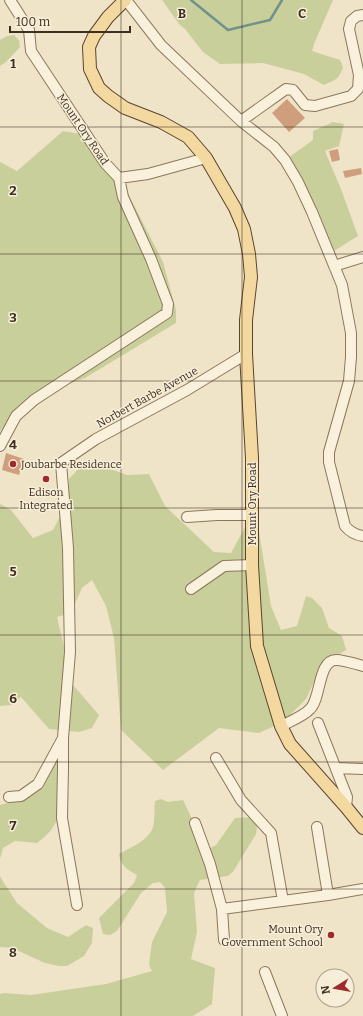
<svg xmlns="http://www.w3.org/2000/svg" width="363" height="1016" viewBox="0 0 363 1016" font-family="Bitter,serif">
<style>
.green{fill:#c9cf9b}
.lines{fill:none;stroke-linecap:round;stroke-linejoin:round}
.stream{stroke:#6f938a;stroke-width:2.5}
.building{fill:#cf9f7d}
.minor-casing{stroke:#8d765c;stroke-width:12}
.major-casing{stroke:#5b4430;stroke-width:14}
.minor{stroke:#faf1dc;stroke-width:10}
.major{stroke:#f3d9a0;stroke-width:12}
.grid{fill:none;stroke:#3d2e20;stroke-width:1;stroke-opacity:0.55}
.poi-dot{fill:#9e2a2b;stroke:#f7eed8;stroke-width:1.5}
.labels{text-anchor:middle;stroke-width:3;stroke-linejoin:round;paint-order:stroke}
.street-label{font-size:11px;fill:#3d2e20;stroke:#f7eed8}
.poi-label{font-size:11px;fill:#3d2e20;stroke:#f7eed8;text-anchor:start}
.grid-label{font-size:13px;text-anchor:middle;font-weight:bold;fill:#3d2e20;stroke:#f7eed8;stroke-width:3;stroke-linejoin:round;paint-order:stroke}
</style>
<rect width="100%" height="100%" fill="#f0e4c8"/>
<path class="green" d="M162,0H333L314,44L312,51L340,60L343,67C339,80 335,80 324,85L304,74L263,63L220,64L203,52L185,29L179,24Z
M14,35L19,40L20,47L6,62L0,66V40L7,36Z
M333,122L344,124L339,146L325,151L341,189L358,236L334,251L313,204L288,158L313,140V131Z
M63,131L87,135L113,164L163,262L176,310V323L85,378L33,397L17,411L0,431V162L17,171Z
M94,463L127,475L149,474L165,506L214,552L231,553L250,518L257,519L271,606L281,630L297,626L306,596L312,598L322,608L329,628L342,636L346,650L322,665L306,699L283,722L259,733L219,728L163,770L121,730L114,638L106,606L92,580L82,588L71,613L57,617L73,685L99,715L92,728L79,732L49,729L21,697L11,705L0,706V504L11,510L33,538L53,530L68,501L69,479L80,467Z
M54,761L61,766L59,816C53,829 48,835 37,843L15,841L3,848L0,859V805L21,799Z
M161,799L168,802L183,800L192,819L203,847L210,848L216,845L235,818C249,817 260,816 256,834L233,872L228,876L200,880L194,893L197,932L191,959L215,968L212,1004L193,1016H0V994L4,993L31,995L106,984L152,971L149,965L152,942L167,912L165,888L160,882L153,883L141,893L117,931L110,935L103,934L99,918L134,883L137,875C127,869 121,867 119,854C130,848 149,840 153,827C155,819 154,809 155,801Z
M0,876L4,883L17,903L47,928L68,937L86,925L93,928L92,943L84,956L67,966H59L45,963L12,948L0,947Z"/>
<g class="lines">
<path class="stream" d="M191,0L228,30L270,20L282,0"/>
</g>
<path class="building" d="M287,99L305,118L289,132L272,113Z
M338,149L340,160L332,162L329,151Z
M361,168L362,174L345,178L343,171Z
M6,453L24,459L19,475L2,470Z"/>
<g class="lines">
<defs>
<path id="minor" d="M10,0L29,30L31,51L105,163L119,178L148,174L206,158
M126,0L161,45L241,121L274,147L285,160L298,182L312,212L342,285L351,333V357L349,381L329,452V462L345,526C350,532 355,535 363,536
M241,121L286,89L293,90L305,105L315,106L351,96L358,89L359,75L349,29L351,21L357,16L363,15
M334,266L363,257
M0,446L16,416L34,400L167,313L168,304L151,259L123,197L119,178
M187,517L217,515H252
M191,589L224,566L252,565
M318,723L347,797L346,807
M281,726C289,722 304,716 310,709C321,699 318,660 336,660C343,660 356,664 363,666
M63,738V768L62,818L77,905
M216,758L241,800L271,833L283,901
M336,768L363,769
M9,797L21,796L38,784L63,738L70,652L68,548L61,463L96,439L187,390L246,354
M195,823L210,864L222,909L224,940
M317,827L328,895
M222,909L328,895L363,889
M265,972L282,1016"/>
<path id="major" d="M125,0L108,17L94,36L89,47L90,69L99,88L108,96L125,108L161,122L188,137L206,158L235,208L244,229L249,254L251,277L246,320V354L252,458V565L257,646L281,726L290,744L346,807L363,828"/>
</defs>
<use href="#minor" class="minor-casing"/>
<use href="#major" class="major-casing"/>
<use href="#minor" class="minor"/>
<use href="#major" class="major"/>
</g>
<path class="grid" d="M121,0V1016M242,0V1016M0,127H363M0,254H363M0,381H363M0,508H363M0,635H363M0,762H363M0,889H363"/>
<g class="poi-dot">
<circle cx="13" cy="464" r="4"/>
<circle cx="46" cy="479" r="4"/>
<circle cx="331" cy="935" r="4"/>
</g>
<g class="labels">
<g class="street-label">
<text transform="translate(83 129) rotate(56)" y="4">Mount Ory Road</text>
<text transform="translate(147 397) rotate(-29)" y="4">Norbert Barbe Avenue</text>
<text transform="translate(252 504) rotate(-90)" y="4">Mount Ory Road</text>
</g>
<g class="poi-label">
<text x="21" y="468">Joubarbe Residence</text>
<text x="46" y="496" text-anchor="middle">Edison<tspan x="46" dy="13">Integrated</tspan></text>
<text x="323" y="933" text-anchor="end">Mount Ory<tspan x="323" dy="13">Government School</tspan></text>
</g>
</g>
<g class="grid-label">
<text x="182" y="18">B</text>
<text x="302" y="18">C</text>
<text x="13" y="68">1</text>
<text x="13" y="195">2</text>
<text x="13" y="322">3</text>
<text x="13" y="449">4</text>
<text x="13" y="576">5</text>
<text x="13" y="703">6</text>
<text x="13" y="830">7</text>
<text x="13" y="957">8</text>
</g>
<g transform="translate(335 988) rotate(259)"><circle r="19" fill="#f7eed8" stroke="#ada18e"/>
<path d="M0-3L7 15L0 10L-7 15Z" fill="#9e2a2b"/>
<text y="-6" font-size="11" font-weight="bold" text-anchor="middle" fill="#3d2e20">N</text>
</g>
<path d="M10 26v6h120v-6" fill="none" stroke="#3d2e20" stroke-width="2"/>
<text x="16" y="26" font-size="12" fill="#3d2e20" stroke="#f7eed8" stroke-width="3" paint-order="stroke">100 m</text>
</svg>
